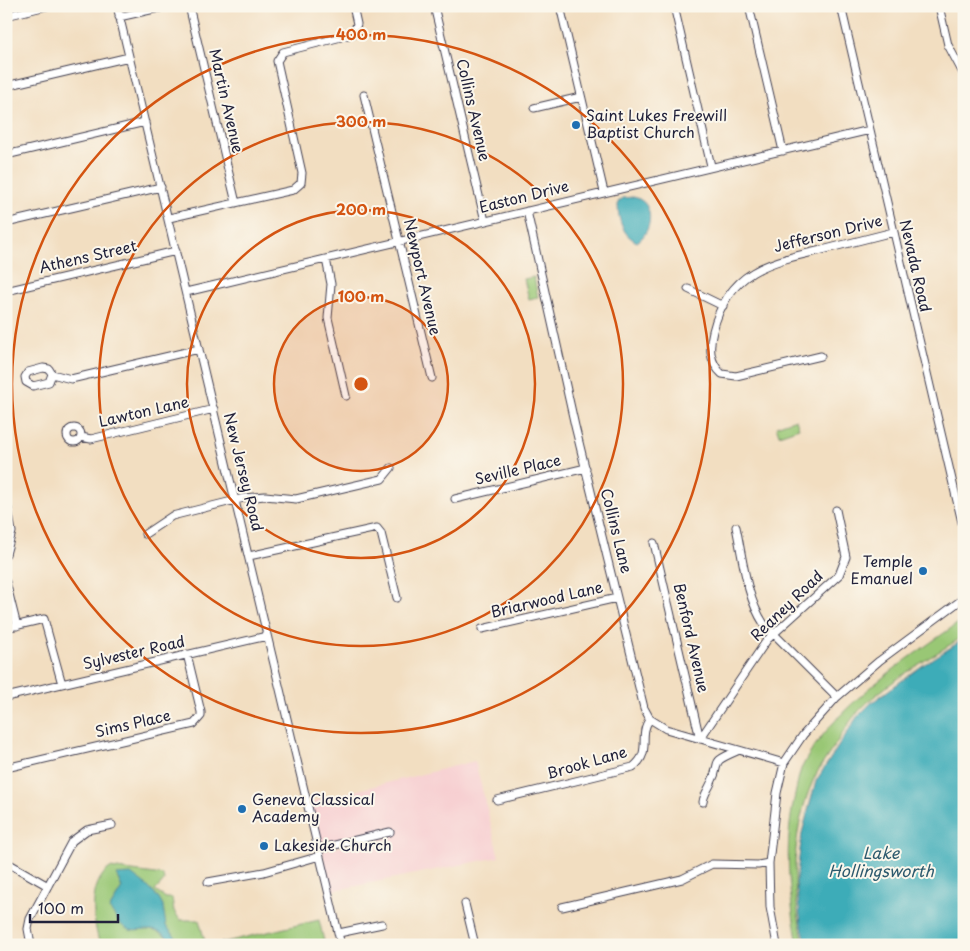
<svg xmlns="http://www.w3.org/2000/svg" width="970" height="951" viewBox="0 0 970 951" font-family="'Playpen Sans',sans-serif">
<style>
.built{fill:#f7cfd1}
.green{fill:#99c775;stroke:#5e7458}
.water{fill:#3cacb8;stroke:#2f677a}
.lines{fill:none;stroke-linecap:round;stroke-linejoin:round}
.minor-casing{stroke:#413e4f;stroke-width:9}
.minor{stroke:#fff;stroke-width:7}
.ring{fill:none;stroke:#d45411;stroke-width:2.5}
.poi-dot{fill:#1f6fb2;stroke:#fbf7ec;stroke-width:2}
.labels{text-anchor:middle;stroke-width:4;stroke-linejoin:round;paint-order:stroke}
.street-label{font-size:15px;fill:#22223b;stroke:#fbf7ec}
.poi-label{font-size:15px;fill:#22223b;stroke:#fbf7ec;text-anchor:start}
.water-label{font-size:16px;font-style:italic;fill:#2c596d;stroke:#fbf7ec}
.centre{fill:#d45411;stroke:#fbf7ec;stroke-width:2.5}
.ring-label{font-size:15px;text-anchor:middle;font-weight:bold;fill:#d45411;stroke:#fbf7ec;stroke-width:4;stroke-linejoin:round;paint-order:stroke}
</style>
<rect width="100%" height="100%" fill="#fbf7ec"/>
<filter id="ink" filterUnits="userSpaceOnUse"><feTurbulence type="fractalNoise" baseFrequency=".02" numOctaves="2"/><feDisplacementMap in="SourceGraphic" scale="10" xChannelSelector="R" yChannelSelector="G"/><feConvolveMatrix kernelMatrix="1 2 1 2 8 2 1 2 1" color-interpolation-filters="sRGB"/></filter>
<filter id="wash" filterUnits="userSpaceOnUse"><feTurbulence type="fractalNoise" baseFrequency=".0096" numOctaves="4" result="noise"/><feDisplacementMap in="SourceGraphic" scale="20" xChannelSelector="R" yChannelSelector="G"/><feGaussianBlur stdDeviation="1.12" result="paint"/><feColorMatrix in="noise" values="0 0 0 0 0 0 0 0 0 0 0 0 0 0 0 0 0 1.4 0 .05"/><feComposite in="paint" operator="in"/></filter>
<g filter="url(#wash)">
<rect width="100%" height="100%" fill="#f2dec1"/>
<path class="built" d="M475,761L499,857L331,891L322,851L393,835L392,828L320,845L310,802Z"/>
<path class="green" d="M534,277L538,297L529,299L524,279Z
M796,419L799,428L779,435L776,426Z
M964,619V636C931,657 882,685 856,714C849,722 843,733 837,742C829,755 819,767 813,781C791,830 790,894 805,945H798C789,893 783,847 795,795C797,787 798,777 801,769C832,706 908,659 964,619Z
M110,868L163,875L164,881L155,891L166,898H172L174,911L180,920H199L206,945H183L166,926L159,899L148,887L117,877L122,888L109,909L131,930C149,928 163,930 175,945H100C93,922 87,884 110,868Z
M319,920L325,945L221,943Z"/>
<path class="water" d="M633,197C656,201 653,232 637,242C621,234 618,218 618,202L623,198Z
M964,639V945H807L801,923L796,883L802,833L816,781L857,717L871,703L923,665Z
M131,874L148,887L159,899L163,906L166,926L183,945H175C154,918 138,938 124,927C118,923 114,914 109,909L122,888L117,875Z"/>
</g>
<g filter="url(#ink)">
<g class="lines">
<defs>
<path id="minor" d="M117,6L341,945
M189,6L236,203
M434,6L485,221
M560,6L604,192
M674,6L711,166
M749,6L783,151
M841,6L964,531
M939,6L948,45L964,75
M6,16L47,6
M119,17L168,6
M6,86L129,57
M364,95L432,378
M534,108L581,97
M6,155L145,122
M527,211L575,426L644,708L650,719L666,729L784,763
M169,218L293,190L301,183L302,173L277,61L283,52L353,34L357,24L353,6
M6,223L161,187
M326,259L331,284L328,318L346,396
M688,289L723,306
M6,291L176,251
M186,292L870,130
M821,356L736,376L722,374C709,362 709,347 713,331C728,271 768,262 822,250C845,244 869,238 893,232
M43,368L49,369L52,374L49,382L33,386L26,382L25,377L28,372Z
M52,374L71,379L199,349
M67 435a7 7 0 1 1 14 0a7 7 0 1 1-14 0Z
M81,437L91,439L214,409
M6,498L12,532L6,554
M455,499L586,468
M736,527C743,559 746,597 764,624L837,697
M145,534L172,516L244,498L265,496L296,499L382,479L391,468
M654,543L700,739
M249,556L377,528L381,533L397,598
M6,582L17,626
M6,628L44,619L62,684
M482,629L617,598
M6,697L267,636
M700,739L767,640L839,575L846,557L836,510
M6,768L194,724L201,716V712L187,654
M497,800L633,767C653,752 637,735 650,719
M703,802C704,794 708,790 711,783C723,760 707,764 737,751
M318,849L390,832
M6,862L48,886
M208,882L264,872L320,856
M465,904L475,945
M562,907L682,879L712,864L758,865L769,863
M339,933L382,924
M31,945L28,929L30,919L72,841L87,830L112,825
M777,945L770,907L769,863L777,793L784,763L803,735L837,697L879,661L964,598"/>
</defs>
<use href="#minor" class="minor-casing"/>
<use href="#minor" class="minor"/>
</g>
</g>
<circle cx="361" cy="384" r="87" fill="#d45411" fill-opacity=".12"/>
<g class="ring">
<circle cx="361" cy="384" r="87"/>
<circle cx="361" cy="384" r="174"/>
<circle cx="361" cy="384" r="262"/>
<circle cx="361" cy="384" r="349"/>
</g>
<g class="poi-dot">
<circle cx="576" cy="125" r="5"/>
<circle cx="923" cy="571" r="5"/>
<circle cx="242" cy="809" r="5"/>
<circle cx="264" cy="846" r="5"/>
</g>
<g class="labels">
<g class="street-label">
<text transform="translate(226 101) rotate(77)" y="5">Martin Avenue</text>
<text transform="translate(473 110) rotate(77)" y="5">Collins Avenue</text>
<text transform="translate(524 197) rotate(-14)" y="5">Easton Drive</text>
<text transform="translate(828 234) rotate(-14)" y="5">Jefferson Drive</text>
<text transform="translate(88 257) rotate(-13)" y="5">Athens Street</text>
<text transform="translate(915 266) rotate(77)" y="5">Nevada Road</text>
<text transform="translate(422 277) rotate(77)" y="5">Newport Avenue</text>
<text transform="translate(144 412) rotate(-13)" y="5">Lawton Lane</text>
<text transform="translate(518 470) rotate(-13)" y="5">Seville Place</text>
<text transform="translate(243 472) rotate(76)" y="5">New Jersey Road</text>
<text transform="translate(616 531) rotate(76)" y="5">Collins Lane</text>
<text transform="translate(547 600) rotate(-13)" y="5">Briarwood Lane</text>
<text transform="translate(787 606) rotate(-44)" y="5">Reaney Road</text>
<text transform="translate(691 638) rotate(77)" y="5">Benford Avenue</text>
<text transform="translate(134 653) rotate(-13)" y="5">Sylvester Road</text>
<text transform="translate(133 724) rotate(-13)" y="5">Sims Place</text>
<text transform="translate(587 763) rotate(-16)" y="5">Brook Lane</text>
</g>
<g class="poi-label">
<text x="586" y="121">Saint Lukes Freewill<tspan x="586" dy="17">Baptist Church</tspan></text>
<text x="913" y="567" text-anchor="end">Temple<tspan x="913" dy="17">Emanuel</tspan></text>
<text x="252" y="805">Geneva Classical<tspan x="252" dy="17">Academy</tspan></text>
<text x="274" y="851">Lakeside Church</text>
</g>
<g class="water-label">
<text x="881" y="859">Lake<tspan x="881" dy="18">Hollingsworth</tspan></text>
</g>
</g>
<circle cx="361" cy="384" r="8" class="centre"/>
<g class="ring-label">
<text x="361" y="40">400 m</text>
<text x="361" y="127">300 m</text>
<text x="361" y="215">200 m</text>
<text x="361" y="302">100 m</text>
</g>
<rect width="970" height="951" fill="none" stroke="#fbf7ec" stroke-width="25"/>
<path d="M30 914v8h88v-8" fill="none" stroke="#22223b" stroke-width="2.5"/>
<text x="38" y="914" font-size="15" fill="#22223b" stroke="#fbf7ec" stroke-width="4" paint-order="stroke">100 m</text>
</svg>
